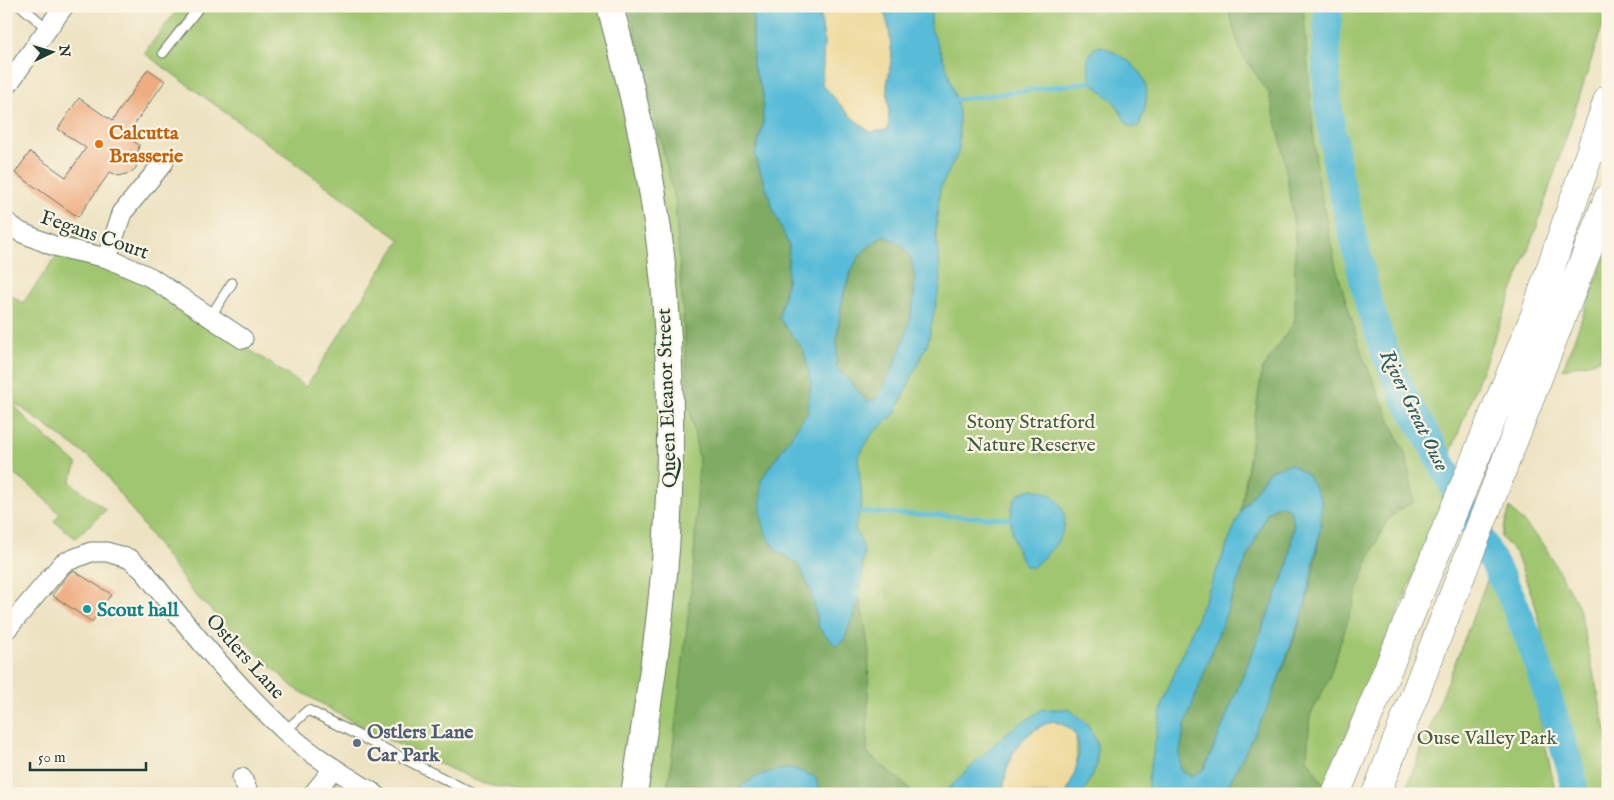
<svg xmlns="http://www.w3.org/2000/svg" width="1614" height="800" viewBox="0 0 1614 800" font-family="'IM FELL English',serif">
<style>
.green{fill:#a1c671;stroke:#608252}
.forest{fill:#80ab63;stroke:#50744c}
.sand{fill:#eeda9e;stroke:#868c69}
.water{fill:#59bcd8;stroke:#3c7c86;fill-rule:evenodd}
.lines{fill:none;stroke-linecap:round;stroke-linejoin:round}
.stream{stroke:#59bcd8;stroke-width:4.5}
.river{stroke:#59bcd8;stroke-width:28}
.building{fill:#eeac80}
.lane-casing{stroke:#677766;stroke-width:11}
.street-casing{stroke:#677766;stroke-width:21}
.secondary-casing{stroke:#677766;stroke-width:28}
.highway-casing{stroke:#677766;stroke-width:29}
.lane{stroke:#fff;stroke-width:9}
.street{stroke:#fff;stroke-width:19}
.secondary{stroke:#fff;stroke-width:26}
.highway{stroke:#fff;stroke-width:28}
.food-dot{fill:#e8710a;stroke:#fcf5e5;stroke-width:2}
.culture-dot{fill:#0f9aa8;stroke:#fcf5e5;stroke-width:2}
.service-dot{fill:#5c6f8a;stroke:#fcf5e5;stroke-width:2}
.labels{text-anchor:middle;stroke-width:4.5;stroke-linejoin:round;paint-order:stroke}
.food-label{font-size:20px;font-weight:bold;fill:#c56008;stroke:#fcf5e5;text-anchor:start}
.street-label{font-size:20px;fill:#1f3d34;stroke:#fcf5e5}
.park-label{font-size:20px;fill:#405f43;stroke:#fcf5e5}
.culture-label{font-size:20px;font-weight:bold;fill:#0d838f;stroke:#fcf5e5;text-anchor:start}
.service-label{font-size:20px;font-weight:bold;fill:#4e5e75;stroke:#fcf5e5;text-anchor:start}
.water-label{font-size:21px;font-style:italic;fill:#2e5d5d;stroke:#fcf5e5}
</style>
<rect width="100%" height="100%" fill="#fcf5e5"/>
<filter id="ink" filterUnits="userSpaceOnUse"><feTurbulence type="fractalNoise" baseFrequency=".02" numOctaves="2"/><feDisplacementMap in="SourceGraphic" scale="10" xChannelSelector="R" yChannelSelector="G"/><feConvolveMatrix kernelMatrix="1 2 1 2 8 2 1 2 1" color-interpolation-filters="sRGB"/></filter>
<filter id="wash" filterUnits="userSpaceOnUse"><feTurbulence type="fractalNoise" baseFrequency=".0096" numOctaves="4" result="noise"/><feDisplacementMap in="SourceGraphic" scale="20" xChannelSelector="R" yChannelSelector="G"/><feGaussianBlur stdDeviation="1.12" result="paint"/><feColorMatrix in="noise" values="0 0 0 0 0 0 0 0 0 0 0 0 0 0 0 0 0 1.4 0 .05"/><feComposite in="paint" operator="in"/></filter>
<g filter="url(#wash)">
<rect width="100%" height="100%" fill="#ede3c2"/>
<path class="green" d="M180,6H1608V9L1536,229L1445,468L1453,483L1321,794H525L481,783L361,727L293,687L194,594L97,463L8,398L32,425L77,464L70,482L106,510L75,538L54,521L60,514L27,483L6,470V292L23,303L73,233L306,387L400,240L144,53Z
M1608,248V316L1600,360L1563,369Z
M1510,508L1543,543L1579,607L1608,740V794H1583L1535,604L1516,554L1501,537Z
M1496,557L1513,593L1556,794H1404Z
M335,782L356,794H326Z"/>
<path class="forest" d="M629,6H750L753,20V66L763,94V126L755,155L773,209L789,246L787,282L779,318L804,351L811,382L808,412L761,480L776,550L799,565L811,591L819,628L844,640L860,597L869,651L867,753L905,784L913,794H821L815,777L741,786L733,794H665L670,772L693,573L699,461L689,403L675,201Z
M1227,6H1303L1317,175L1336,267L1362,355L1407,459L1414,502L1398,510L1385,524L1367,563L1328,681L1310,716L1307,758L1324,786L1321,794H1224C1270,702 1321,604 1321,499L1270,470L1241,511L1262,370L1295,321V231L1283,150L1269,93L1241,53Z
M884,235C890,239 902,243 906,250C932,287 897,365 877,399L867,401L836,367C837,331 839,291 858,258C863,250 876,242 884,235Z
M1279,505L1290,509L1294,524L1288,565L1211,754L1203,770L1192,776L1181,771L1179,756L1185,725L1242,570L1267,513Z"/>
<path class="sand" d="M819,6H883L889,29L892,56L887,85L889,114L888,130L870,132L849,115L822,84L824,40Z
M1053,721L1069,727L1076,736L1077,770L1066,794H1003C1005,759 1019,733 1053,721Z"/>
<path class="water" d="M750,6H819L824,40L822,84L849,115L870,132L888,130L889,114L887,85L892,56L889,29L883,6H931V28L947,68L959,111V151L940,189L936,229L941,280L928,342L895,414L873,433L858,457L862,500L855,529L864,548L860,597L844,640L836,646L819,628L811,591L799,565L776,550L766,534L761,515V480L808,412L811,382L804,351L779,318L787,282L789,246L773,209L755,155L763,126V94L753,66V20ZM884,235C891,239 902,244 906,250C931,287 897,365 877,399L867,401L836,367C837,331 839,290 858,258C863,250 876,241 884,235Z
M1102,46C1142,65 1157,82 1139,126L1133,128L1127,124L1115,103L1091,82L1087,59L1094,48Z
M1290,464L1308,475L1321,499V525L1305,606L1270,702L1224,794H1148V779L1163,701L1241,511L1270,470ZM1279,505L1290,509L1294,524L1288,565L1211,754L1203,770L1191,776L1181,771L1179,756L1185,725L1242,570L1267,513Z
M1032,489C1058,491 1074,514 1059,539C1053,550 1042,559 1032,568L1027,567C1014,553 1006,518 1015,499C1018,493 1025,491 1032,489Z
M1043,709H1069L1087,724L1097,742V765L1083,794H1066C1074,777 1089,741 1068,727C1063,724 1057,723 1053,721C1019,733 1005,759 1003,794H943L1006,733Z
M792,768L815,777L821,794H733C751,776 768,771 792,768Z"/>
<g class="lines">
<path class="stream" d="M956,100L1091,82
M859,512L1012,519"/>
<path class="river" d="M1328,6L1326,68L1328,105L1338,172L1369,305L1387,358L1405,398L1425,432L1512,598L1533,649L1571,770L1575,794"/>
</g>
<g id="blocks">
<path class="building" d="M148,69L165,81L126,136L139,145L136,168L130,173L119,176L110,172L78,217L15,173L30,152L66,177L86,148L58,129L79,98L112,121Z
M74,571L111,594L92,622L52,595L70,572Z"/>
</g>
</g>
<g filter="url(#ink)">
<use href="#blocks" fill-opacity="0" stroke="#677766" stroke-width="1"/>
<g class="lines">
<defs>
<path id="lane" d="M21,6L48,29
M163,53L200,6
M210,317L232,283
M285,731L308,710L474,794"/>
<path id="street" d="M6,87L64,6
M6,222L20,232L54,246L107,258L150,277L243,339
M107,258L122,213L164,162
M6,630L63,563L91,552H107L130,559L144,571C187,627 233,683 285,731C311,755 344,775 375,794
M242,778L249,794
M313,794L334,768"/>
<path id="secondary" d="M610,6C622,51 634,97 643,142C667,255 673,378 669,492C666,594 650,694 634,794"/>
<path id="highway" d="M1336,794L1534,317L1608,99
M1376,794L1608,198"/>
</defs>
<use href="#lane" class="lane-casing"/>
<use href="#street" class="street-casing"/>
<use href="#secondary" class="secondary-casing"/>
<use href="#highway" class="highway-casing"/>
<use href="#lane" class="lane"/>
<use href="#street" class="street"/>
<use href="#secondary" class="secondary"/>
<use href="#highway" class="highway"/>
</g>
</g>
<circle class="food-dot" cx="99" cy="144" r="5"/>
<circle class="culture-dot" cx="87" cy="609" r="5"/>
<circle class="service-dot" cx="357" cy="743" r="5"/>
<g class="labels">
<g class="food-label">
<text x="109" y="139">Calcutta<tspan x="109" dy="23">Brasserie</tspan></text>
</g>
<g class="street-label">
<text transform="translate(95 234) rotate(19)" y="7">Fegans Court</text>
<text transform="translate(666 398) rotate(-92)" y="7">Queen Eleanor Street</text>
<text transform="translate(246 656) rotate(48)" y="7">Ostlers Lane</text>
</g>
<g class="park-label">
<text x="1031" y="428">Stony Stratford<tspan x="1031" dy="23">Nature Reserve</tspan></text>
<text x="1487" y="744">Ouse Valley Park</text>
</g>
<g class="culture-label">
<text x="97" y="616">Scout hall</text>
</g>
<g class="service-label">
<text x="367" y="738">Ostlers Lane<tspan x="367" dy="23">Car Park</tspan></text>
</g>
<g class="water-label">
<text transform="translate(1415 410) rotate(64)" y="7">River Great Ouse</text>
</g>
</g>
<rect width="1614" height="800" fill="none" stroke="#fcf5e5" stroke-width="25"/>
<g transform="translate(52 52) rotate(85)" stroke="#fcf5e5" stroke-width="4" paint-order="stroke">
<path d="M0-4L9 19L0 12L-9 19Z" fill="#1f3d34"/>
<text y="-8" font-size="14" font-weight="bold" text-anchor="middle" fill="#1f3d34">N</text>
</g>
<path d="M30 762v8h116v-8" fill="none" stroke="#1f3d34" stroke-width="2.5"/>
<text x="38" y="762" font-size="15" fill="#1f3d34" stroke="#fcf5e5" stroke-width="4" paint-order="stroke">50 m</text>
</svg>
